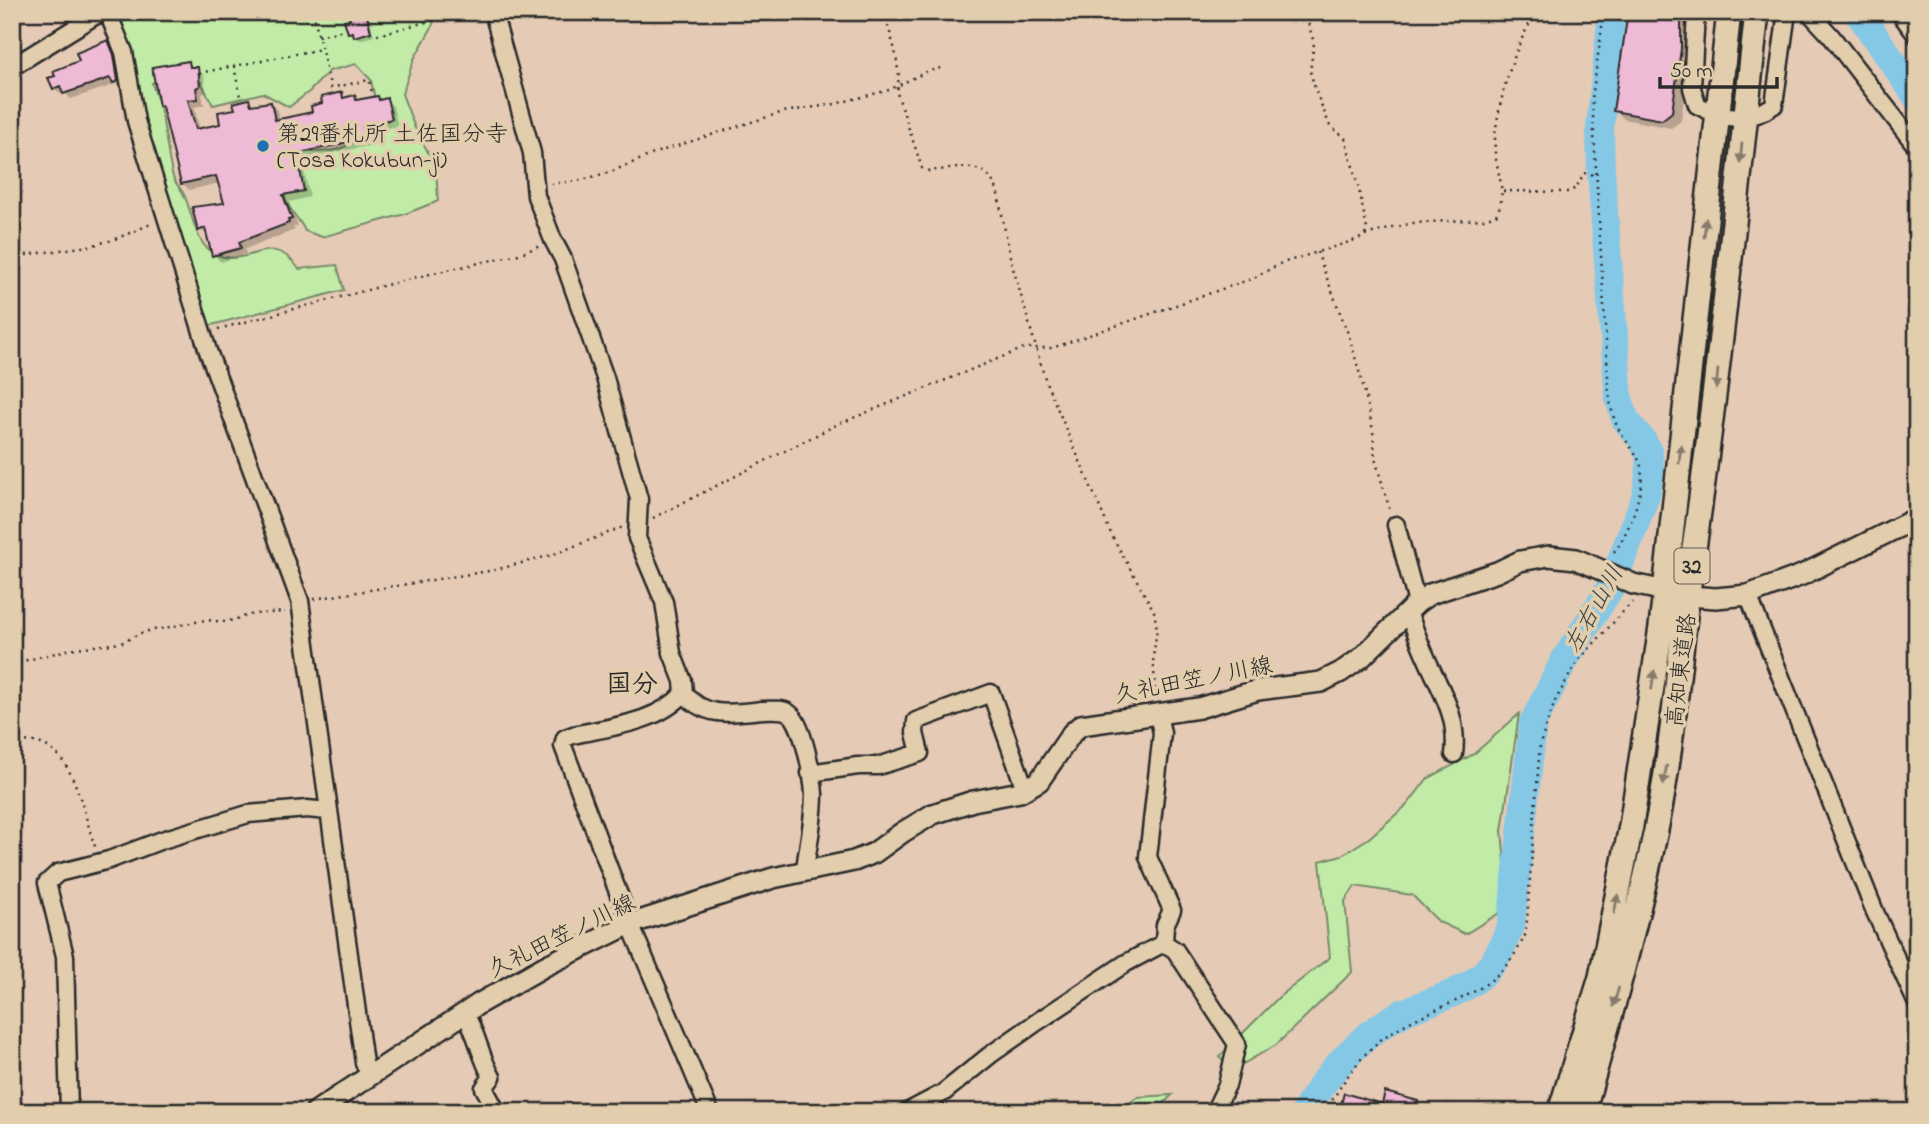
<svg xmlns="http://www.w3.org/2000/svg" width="1929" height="1124" viewBox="0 0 1929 1124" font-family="'Indie Flower','Klee One',sans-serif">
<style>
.green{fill:#c2eba7;stroke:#768b69;stroke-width:2}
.shadow{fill:#0003}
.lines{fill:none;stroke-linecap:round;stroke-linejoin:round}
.river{stroke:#85c8e6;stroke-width:28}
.building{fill:#efbad6;stroke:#2b2b2b;stroke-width:2}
.minor-casing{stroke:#2b2b2b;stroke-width:21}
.major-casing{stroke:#2b2b2b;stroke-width:24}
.highway-casing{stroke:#2b2b2b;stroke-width:28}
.path{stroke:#2b2b2b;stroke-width:2.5;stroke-dasharray:2 5;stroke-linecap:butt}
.minor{stroke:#e2cead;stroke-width:16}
.major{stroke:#e2cead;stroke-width:19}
.highway{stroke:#e2cead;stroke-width:23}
.oneway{fill:#867c6c}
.poi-dot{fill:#1f6fb2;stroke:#e2cead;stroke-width:2.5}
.labels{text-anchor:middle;stroke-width:7;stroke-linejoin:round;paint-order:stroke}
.shield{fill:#e2cead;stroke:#625c52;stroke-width:2}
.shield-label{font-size:21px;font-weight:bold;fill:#2b2b2b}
.poi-label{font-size:23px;fill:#2b2b2b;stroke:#e2cead;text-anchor:start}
.street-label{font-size:23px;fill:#2b2b2b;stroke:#e2cead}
.water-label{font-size:24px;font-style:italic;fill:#384347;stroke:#e2cead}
.quarter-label{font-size:26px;font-weight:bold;fill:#2b2b2b;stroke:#e2cead}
</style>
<rect width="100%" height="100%" fill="#e5cab5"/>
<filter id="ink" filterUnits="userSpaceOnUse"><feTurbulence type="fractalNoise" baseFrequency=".0143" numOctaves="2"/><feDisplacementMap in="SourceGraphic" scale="14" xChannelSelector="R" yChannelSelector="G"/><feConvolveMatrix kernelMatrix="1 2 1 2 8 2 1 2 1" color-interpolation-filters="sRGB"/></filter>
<g filter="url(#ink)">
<path class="green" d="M136,12H437L432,27L414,59L402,94L415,128L436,167L438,201L405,214L322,237L305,231C300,219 291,213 287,203C280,190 288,167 290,153C304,150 316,153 330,151C349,149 366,133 380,122L371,80L356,64L329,71L310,91L289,107L263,93L213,105L201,82L174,74L152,83C154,91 158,100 160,108C166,131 167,155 173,177C175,184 181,188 184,195C193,213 195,247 217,255C252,268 270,229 299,269L337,265L344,290L208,326L145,122L122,23Z
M1519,714L1502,831L1509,907L1465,934L1439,922L1412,895L1355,886L1345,901L1352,972L1276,1045L1234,1069L1219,1057L1279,997L1330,957L1320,861L1342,855L1369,838L1408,804L1427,779L1474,754Z
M1172,1095L1155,1112H1117L1138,1097Z"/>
<path class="shadow" d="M354,12L368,13L374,36L360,40L349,32Z
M1630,12H1690L1689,59L1681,121L1671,128L1624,119L1615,110Z
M107,42L113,48L119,63L123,87L120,88L116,84L71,99L64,92L60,94L54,88L81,62Z
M189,63L204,75L206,93L202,94L204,105L194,107L200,130L222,126L248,101L253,106L271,104L278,111L280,120L314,113L342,94L346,99L354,97L359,101L377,98L381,101L387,100L393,106L398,126L368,132L372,145L306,159L308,171H304L310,197L289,202L298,226L293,227L295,230L245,249L246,254L221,262L214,255L209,236L200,230L227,204L220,183L189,190L183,183L164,109L161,105Z
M1417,1103L1426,1112H1341L1383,1106Z"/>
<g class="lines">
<path class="river" d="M1858,12L1917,97
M1305,1112C1324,1075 1365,1031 1403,1013C1429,1001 1459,995 1481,976C1496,963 1504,943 1511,925L1533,723L1564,661L1612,585L1646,495L1650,471L1649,454L1643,441L1625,419L1619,399L1601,172L1600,127L1612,12"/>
</g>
<path class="building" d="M348,12H366L371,32L354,37L353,32L348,33L344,20L350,19Z
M1628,12H1681V49L1672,112L1662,120L1613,111Z
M108,40L114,55L118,81L113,83L110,78L63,94L60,86L53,89L48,78L55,76L53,71L79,61L76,53Z
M189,61L190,67H198L200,86L196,88L198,99L188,100L196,129L220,124L218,112L235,109L233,103L249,99L251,105L271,102L275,120L312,112L311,106L322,103L321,97L342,92L343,98L355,95L356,100L378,96L379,100L387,98L392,119L363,126L366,138L300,153L302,165H299L304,191L283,195L292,219L288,220L289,223L239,242L241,248L212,256L205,228L198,231L192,207L224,203L216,176L181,184L162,106H159L152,67Z
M1385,1092L1418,1101L1415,1112H1339L1344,1093L1382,1104Z"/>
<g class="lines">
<defs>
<path id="minor" d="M114,12L112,23L124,52L136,121L208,351L300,601L364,1063L370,1076
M493,12L532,153L536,196L553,240L563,259L605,378L639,499L637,538L664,602L672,653L683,681L684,693C658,723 609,727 573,735L565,738L563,746L630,924L710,1112
M1696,12L1692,88L1697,105C1725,120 1747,124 1774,105L1787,12
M1809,12L1831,36L1917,147
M1899,12L1917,36
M12,67L101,12
M1396,525L1417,603
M1748,595L1875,912L1917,1004
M1408,612C1414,627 1419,642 1426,657C1440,690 1459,716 1454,754
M684,693C705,719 733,713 763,710C771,710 782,708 789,713C803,722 813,778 814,794C814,819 808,845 805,869
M810,773L858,766H878L920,753L915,733L916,721L991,693L1025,789
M1164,943L1175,950L1237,1044L1227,1085L1214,1112
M465,1014C478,1035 480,1057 492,1077L484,1088L497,1112
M69,1112L65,956L47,883L58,873L109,860L162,840L248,814L307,809L328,811
M907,1112L943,1093L990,1055L1037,1022L1126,963L1164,943L1165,925L1172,910L1148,857L1162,733L1158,714"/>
<path id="major" d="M315,1112L480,1003L545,966L630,924L773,878L854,861L874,853L903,832L933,814L973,801L1020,792L1039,781L1072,733L1081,725L1199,708L1258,690L1321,682L1341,672L1361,658L1417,603L1430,594L1497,572L1520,561L1549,556L1576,559L1633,584L1688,596L1716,598L1748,595L1802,575L1917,518"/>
<path id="highway" d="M1560,1112L1601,977L1631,826L1661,627L1729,12
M1583,1112C1610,1018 1636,925 1656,830C1674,742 1679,652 1692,563C1718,380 1737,196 1757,12"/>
</defs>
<use href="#minor" class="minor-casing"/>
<use href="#major" class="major-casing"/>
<use href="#highway" class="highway-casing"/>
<path class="path" d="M313,12L332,94
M884,12L895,50L899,76L897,93L922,168L929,171L966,167L981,170L990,177L997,189L1011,261L1046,382L1112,536L1154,611L1157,629L1153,657L1156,698
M1604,12L1592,99L1609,393C1611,408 1613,421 1622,435C1628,444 1636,452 1640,463C1648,484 1627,540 1611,555
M377,35L464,12
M318,36L344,30
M234,66L241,101
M199,73L321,49
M330,88L369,80L373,97
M551,184L582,180L613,171L658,152L783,112L835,104L889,90L928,71L945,67
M1503,191L1568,192L1576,188L1584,173L1595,175
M1365,235L1413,223L1484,219L1496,215C1508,193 1497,174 1495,152C1492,119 1516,36 1538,12
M1317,252L1350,339L1364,389L1373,430L1375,458L1390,511
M12,257L89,246L113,240L153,223
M218,329L421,276L519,254L540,246
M653,518L836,425L1024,348H1052L1254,278L1279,264L1359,239L1365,235L1367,229L1358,185L1345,138L1330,126L1316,92L1310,71L1314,43L1305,12
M314,599L495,570L552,555L623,527
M12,664L75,648L121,643L143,632L206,620L226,622L253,614L285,612
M12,743C74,729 80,808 96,849
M1325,1112C1342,1084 1359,1055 1386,1036C1440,999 1496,1002 1526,933L1540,744L1555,701L1577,662L1632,602"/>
<use href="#minor" class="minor"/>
<use href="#major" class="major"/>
<use href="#highway" class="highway"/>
</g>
<defs><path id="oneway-solid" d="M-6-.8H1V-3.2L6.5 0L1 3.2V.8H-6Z" transform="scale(1.75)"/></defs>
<g class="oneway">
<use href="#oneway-solid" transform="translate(1741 153) rotate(96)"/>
<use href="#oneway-solid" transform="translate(1705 228) rotate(-84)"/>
<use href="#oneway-solid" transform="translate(1717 379) rotate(96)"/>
<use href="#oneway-solid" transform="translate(1680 454) rotate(-84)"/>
<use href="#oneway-solid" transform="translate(1653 680) rotate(-82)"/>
<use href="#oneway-solid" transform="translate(1665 775) rotate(100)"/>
<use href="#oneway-solid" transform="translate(1616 904) rotate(-79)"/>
<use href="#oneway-solid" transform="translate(1616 997) rotate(106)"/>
</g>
</g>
<circle class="poi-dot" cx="263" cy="146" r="7"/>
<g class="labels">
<rect class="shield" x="1674.5" y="548.5" width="35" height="35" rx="5"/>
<g class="shield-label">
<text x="1692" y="573">32</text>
</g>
<g class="poi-label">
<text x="277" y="141">第29番札所 土佐国分寺<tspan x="277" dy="26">(Tosa Kokubun-ji)</tspan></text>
</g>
<g class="street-label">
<text transform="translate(1680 670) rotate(-83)" y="8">高知東道路</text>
<text transform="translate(1193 679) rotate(-11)" y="8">久礼田笠ノ川線</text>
<text transform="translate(561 935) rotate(-26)" y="8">久礼田笠ノ川線</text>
</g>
<g class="water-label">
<text transform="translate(1593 609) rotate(-61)" y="8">左右山川</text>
</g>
<g class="quarter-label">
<text x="632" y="692">国分</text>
</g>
</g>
<rect width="1929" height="1124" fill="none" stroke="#e2cead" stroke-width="42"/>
<rect x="21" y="21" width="1887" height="1082" fill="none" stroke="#2b2b2b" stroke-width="2.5" filter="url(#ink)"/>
<path d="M1660 77v10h117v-10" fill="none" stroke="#2b2b2b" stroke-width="3.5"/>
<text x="1670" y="77" font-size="21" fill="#2b2b2b" stroke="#e2cead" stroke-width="5" paint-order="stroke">50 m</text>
</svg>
